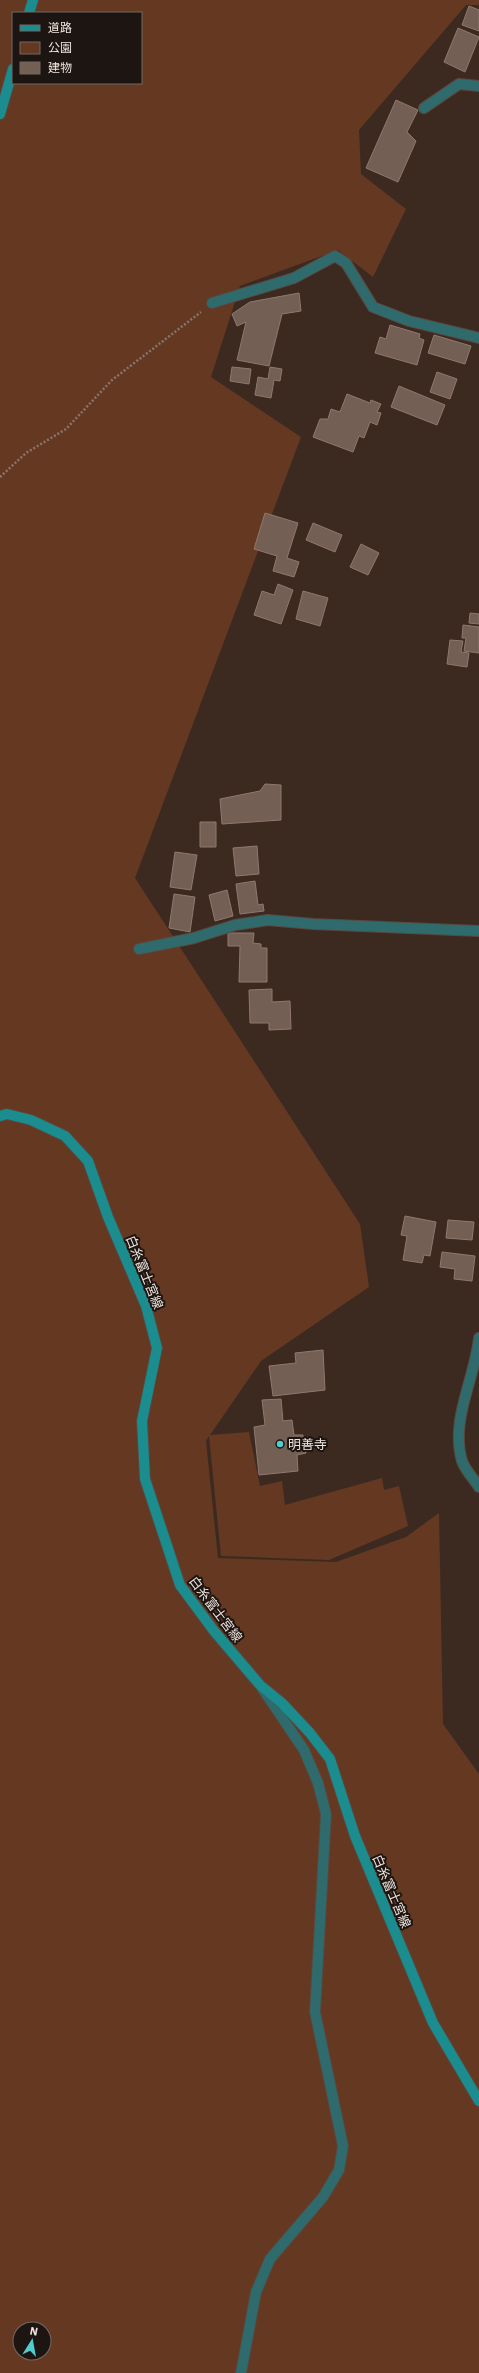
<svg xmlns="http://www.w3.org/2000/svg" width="479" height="2373" viewBox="0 0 479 2373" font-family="'IBM Plex Sans','Noto Sans JP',sans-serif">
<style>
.green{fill:#653822;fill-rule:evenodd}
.building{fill:#745f55;stroke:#8f796f}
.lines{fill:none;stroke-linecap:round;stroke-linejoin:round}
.minor-casing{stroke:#59483f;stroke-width:12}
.secondary-casing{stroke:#59483f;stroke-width:12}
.path{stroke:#86776f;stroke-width:2.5;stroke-dasharray:2 2;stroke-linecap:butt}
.minor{stroke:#2f6b6c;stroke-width:10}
.secondary{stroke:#1b8d8f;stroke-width:10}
.poi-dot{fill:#52cdcf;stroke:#1d1511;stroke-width:1.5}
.labels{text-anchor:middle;stroke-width:4;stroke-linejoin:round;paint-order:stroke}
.street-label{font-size:13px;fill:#f0e4de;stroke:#1d1511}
.poi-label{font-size:13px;fill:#f0e4de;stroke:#1d1511;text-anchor:start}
</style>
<rect width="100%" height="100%" fill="#3c2a21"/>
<path class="green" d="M0,0H479V5H466L359,130L361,174L406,209L373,277L338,250L240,286L211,377L301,437L135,878L360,1224L369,1287L261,1361L210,1435L249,1432L260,1486L282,1481L285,1505L382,1478L384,1490L399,1486L408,1526L329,1560L221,1556L209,1436L206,1441L218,1558L336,1562L406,1537L439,1513L443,1724L479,1774V2373H0ZM13,13H141V83H13ZM20,2329H44V2353H20Z"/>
<path class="building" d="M469,6L479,10V31L462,25Z
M458,28L479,37L465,72L444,62Z
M396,100L418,110L407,132L416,141L398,182L366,168Z
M299,293L301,311L282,314L269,366L237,360L246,322L237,326L232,314L250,302Z
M390,325L420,334L419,338L424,340L417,365L375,353L380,337L386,339Z
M434,335L471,346L465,364L428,353Z
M232,367L251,369L249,384L230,381Z
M270,367L282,369L280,381L274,380L271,398L255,395L258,377L268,379Z
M437,372L457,379L450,399L430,392Z
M399,386L445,405L437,425L391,407Z
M347,394L370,403L371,400L381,404L377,412L381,413L377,425L370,422L364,438L359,436L353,452L313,437L320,419H328L331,409L340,412Z
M265,513L298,523L287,558L299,562L294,577L273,571L277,556L254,549Z
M313,523L342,535L335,552L306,540Z
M361,544L379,553L368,575L350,567Z
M278,584L293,590L281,624L254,615L262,591L274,595Z
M303,591L328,598L320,626L296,619Z
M470,613L479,614V624L469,623Z
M463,625L479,627V653L464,651L466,638H462Z
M450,640L463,641L461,652L469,653L467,667L447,664Z
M265,784L281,785V820L222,824L220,799L260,791Z
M200,822H216V847H200Z
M257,846L259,874L236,876L233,848Z
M175,852L197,855L191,890L170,887Z
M255,881L258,905L263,904L264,911L240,914L236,884Z
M227,890L233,916L215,921L209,895Z
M174,894L195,897L190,932L169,928Z
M228,933H254L253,943L261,944V948H267V982H239L240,946H228Z
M272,989V1002L290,1001L291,1029L269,1030V1023H250L249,990Z
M405,1216L436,1222L430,1256L424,1255L422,1263L403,1260L407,1236L401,1235Z
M448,1220L474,1222L472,1240L446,1238Z
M442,1252L475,1256L472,1281L454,1279L455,1269L440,1267Z
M323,1350L325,1390L273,1396L269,1366L296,1363L295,1353Z
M281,1399L283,1421L292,1420L294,1435H303L306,1453L297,1455L298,1471L259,1475L254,1427L265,1425L262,1400Z"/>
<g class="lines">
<defs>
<path id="minor" d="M424,108L459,84L479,86
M212,303L294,278L335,256L346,263L373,307L409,321L479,338
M139,949L194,938L235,925L268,920L313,924L479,931
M479,1338C475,1378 450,1420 462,1461C465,1470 474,1479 479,1487
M241,2373L256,2292L270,2259L323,2197L339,2170L343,2146L315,2012L326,1814L318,1783L304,1750L262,1688"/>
<path id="secondary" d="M29,13L33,0
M0,114L13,69
M0,1116L7,1114L31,1120L65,1136L88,1161L108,1217L146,1306L157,1348L142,1421L145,1479L180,1585L214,1631L260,1685L282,1703L310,1733L330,1759L355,1836L433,2023L479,2101"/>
</defs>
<use href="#minor" class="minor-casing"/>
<use href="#secondary" class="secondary-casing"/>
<path class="path" d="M0,477L26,453L66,429L112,380L201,312"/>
<use href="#minor" class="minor"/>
<use href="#secondary" class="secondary"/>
</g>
<circle class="poi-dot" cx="280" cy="1444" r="4"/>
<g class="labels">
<g class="street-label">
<text transform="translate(145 1272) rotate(68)" y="5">白糸富士宮線</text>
<text transform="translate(216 1609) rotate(53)" y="5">白糸富士宮線</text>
<text transform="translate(392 1891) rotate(67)" y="5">白糸富士宮線</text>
</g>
<g class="poi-label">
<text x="288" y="1449">明善寺</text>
</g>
</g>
<rect x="12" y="12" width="130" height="72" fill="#1d1511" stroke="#716863"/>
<rect x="20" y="25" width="20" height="6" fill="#1b8d8f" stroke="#716863"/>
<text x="48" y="32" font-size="12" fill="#f0e4de">道路</text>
<rect x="20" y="42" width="20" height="12" fill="#653822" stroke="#716863"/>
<text x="48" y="52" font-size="12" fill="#f0e4de">公園</text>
<rect x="20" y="62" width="20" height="12" fill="#745f55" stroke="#716863"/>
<text x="48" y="72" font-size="12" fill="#f0e4de">建物</text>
<g transform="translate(32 2341) rotate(11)"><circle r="19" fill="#1d1511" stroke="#716863"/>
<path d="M0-3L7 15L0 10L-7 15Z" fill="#52cdcf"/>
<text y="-6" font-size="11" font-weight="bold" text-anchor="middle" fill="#f0e4de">N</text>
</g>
</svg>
